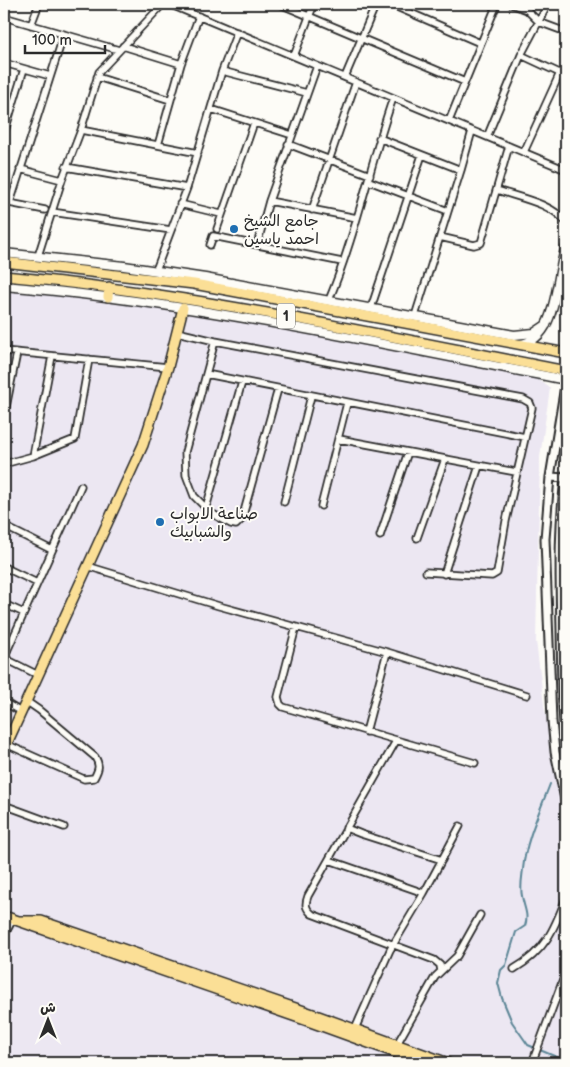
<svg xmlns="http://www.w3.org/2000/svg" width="570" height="1067" viewBox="0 0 570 1067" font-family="'Balsamiq Sans','Playpen Sans Arabic',sans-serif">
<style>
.built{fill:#ece7f2}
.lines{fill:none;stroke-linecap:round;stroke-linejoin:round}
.stream{stroke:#5c8696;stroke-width:2}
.minor-casing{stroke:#2b2b2b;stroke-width:9}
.tertiary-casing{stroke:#2b2b2b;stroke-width:11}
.secondary-casing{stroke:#2b2b2b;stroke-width:11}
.primary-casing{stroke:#2b2b2b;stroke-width:12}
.trunk-casing{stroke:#2b2b2b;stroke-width:12}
.minor{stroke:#fdfcf7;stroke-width:5.5}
.tertiary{stroke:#fdfcf7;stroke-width:7}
.secondary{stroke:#fdfcf7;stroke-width:8}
.primary{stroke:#fbdf96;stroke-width:9}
.trunk{stroke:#fbdf96;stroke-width:9}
.poi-dot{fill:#1f6fb2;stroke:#fdfcf7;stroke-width:2}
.labels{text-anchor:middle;stroke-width:4;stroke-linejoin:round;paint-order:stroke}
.shield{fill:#fdfcf7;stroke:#6a6a68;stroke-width:1}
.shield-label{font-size:15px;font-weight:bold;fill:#2b2b2b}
.poi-label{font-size:16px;fill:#2b2b2b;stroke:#fdfcf7;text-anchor:start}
</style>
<rect width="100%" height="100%" fill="#fdfcf7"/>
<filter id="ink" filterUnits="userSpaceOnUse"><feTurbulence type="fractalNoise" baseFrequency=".02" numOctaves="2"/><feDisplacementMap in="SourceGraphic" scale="10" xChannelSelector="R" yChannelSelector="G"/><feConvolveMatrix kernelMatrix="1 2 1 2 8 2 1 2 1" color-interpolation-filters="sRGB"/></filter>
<g filter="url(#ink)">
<path class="built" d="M4,283L114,294L191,307L535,377L550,388L540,457L536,641L544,705L566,824V1063H4Z"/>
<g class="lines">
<path class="stream" d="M550,784C540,811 526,839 523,869C522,878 520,887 522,896C524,908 529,914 525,926L516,932L506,965L501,970L498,983L502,998L512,1022L528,1045L566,1061"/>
<defs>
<path id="minor" d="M169,4L566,170
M280,4L465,82
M390,4L480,43
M511,4L527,10L539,22L566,32
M4,17L119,50
M31,25L39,4
M123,46L181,64
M521,55L566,76
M294,56L314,4
M4,63L50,76
M222,71L307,93
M97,77L170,100
M345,77L376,4
M211,109L292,135
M449,121L497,4
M81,130L198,153
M4,134L24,69
M487,137L521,55L548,4
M379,138L461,170
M288,144L370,175
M158,145L181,64L199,16
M524,152L560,73
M66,167L187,188
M20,169L62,180
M369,181L448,211
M497,190C520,198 551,203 566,222
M269,201L357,218
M4,202L45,210
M10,203L64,34
M180,204L221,214
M312,210L356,82
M52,212L171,230
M217,229L254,123
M440,237L474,245L481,243L509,146
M210,245L213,236L342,262
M257,245L269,201L317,66
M38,256L62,180L81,130L99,72L163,4
M156,270L187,188L222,71L237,32
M329,300C356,235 370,164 393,98
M371,308L422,155
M415,316L461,170L472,131
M177,332L215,341L523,399L530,403L532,408L506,521L497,573L492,576L426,572
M215,341L185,452L186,475L194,496L211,513L231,524L236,525L242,519L278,389
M4,351L168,367
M206,374L525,437
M4,417L17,353
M339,439L516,472
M33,456L52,356
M4,464L33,456L75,439L89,359
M284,502L311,396
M321,506L347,403
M206,508L242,382
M4,526L52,550
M380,536L408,452
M417,538L445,459
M87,566L219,606L387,652L527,695
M4,567L37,583
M444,574L479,466
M4,604L24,613
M296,627L278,697L280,704L283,707L475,763
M4,658L81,486
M4,658L38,675
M4,702L21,712
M366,732L387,652
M396,741L308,896C305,904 305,908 312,914L434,960L440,965L441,971
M6,744L84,779L94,778C99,769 100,765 95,757L39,710L26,701
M4,805L64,827
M346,828L361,834L442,860
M329,860L424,893
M514,969C545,951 554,930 566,898
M355,1029L390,950L424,893L460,826
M397,1044L435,977L457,956L480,915
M532,1063L564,977"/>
<path id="tertiary" d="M566,380L550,477L545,539L552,721L555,752L566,804
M566,474C558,526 560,578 561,630C562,667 561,704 566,741
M550,477L566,478
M4,934L12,919"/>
<path id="secondary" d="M4,253L124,266L205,278L514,335L534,333L546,325
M4,286C193,302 380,344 566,380
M519,344C559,341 555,275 566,247"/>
<path id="primary" d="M4,750L143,445L168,367L183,308
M4,916L305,1020L424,1063
M19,921H41L310,1013L448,1063"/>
<path id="trunk" d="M4,262L194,284L566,353
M4,276C193,293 380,335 566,371
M108,297L109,287"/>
</defs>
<use href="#minor" class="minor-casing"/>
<use href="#tertiary" class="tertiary-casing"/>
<use href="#secondary" class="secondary-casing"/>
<use href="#primary" class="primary-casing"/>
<use href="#trunk" class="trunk-casing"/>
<use href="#minor" class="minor"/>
<use href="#tertiary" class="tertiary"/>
<use href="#secondary" class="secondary"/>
<use href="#primary" class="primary"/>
<use href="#trunk" class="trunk"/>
</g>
</g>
<g class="poi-dot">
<circle cx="234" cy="229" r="5"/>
<circle cx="160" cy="522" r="5"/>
</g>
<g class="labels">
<rect class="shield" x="277" y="303.5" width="18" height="25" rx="4"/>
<g class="shield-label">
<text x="286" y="321">1</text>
</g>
<g class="poi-label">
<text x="244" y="226">جامع الشيخ<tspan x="244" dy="18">احمد ياسين</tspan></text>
<text x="170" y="519">صناعة الابواب<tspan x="170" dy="18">والشبابيك</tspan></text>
</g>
</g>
<rect width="570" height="1067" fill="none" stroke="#fdfcf7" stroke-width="20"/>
<rect x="10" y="10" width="550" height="1047" fill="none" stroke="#2b2b2b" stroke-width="2" filter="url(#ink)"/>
<g transform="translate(48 1020)" stroke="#fdfcf7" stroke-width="4" paint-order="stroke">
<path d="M0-4L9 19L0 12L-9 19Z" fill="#2b2b2b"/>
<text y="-8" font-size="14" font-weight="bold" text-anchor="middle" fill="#2b2b2b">ش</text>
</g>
<path d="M25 45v8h80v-8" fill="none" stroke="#2b2b2b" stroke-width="2.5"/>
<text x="32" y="45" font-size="15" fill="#2b2b2b" stroke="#fdfcf7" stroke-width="4" paint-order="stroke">100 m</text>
</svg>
